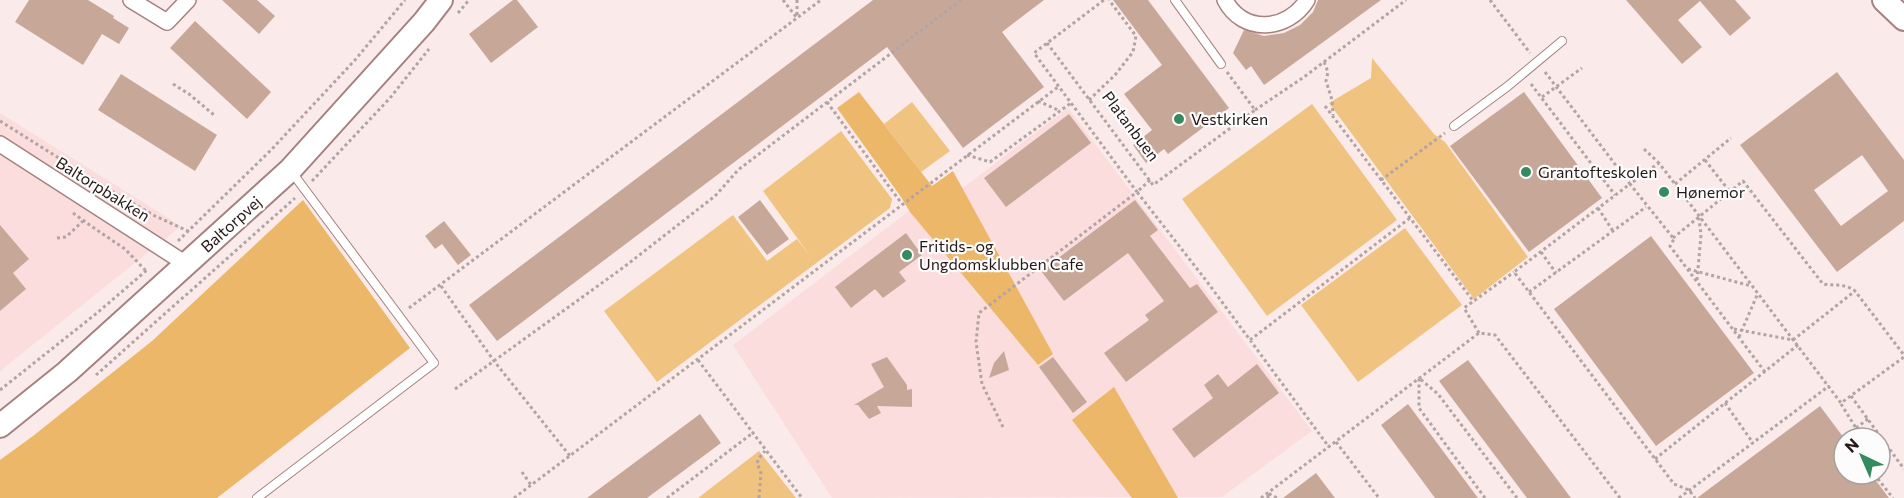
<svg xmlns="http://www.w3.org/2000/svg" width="1904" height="498" viewBox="0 0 1904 498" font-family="Commissioner,sans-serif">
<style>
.built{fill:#fadddc}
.green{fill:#f1c381}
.forest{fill:#ecb768}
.building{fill:#c7a898;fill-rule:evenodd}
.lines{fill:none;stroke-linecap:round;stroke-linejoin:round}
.lane-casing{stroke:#a58280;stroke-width:10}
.street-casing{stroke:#a58280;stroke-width:18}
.secondary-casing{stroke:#a58280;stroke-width:26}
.path{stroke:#b2a4a3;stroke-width:3;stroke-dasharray:3 3;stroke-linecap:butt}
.lane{stroke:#fff;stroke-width:8}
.street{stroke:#fff;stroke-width:15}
.secondary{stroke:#fff;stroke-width:22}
.poi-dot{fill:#358b5f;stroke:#fcfcfc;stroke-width:2}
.labels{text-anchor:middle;stroke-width:4.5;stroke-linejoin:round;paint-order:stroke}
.poi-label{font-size:16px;fill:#251817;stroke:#fcfcfc;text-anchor:start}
.street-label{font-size:16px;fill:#251817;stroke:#fcfcfc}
</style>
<rect width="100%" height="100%" fill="#faebea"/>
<path class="built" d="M1068,108L1312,431L1222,497L832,498L733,345L934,192L943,203Z
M0,113L181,226L0,371Z"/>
<path class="green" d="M1372,58L1434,134L1445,142L1528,257L1474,299L1329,103L1371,78Z
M912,102L950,151L921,172L884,124Z
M1312,104L1397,220L1267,316L1182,199Z
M841,131L892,199L890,208L657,382L604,311L733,215L767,261L797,239L811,257L763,191Z
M1405,228L1462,305L1358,382L1301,305Z
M759,451L796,498H698Z"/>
<path class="forest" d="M859,92L932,186L953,171L1053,354L1038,365L910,212L901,197L837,108Z
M303,200L410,348L217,498H0V460L33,436L152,341Z
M1114,387L1178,498H1132L1072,420Z"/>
<path class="building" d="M29,0H88L114,16L113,18L129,28L119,44L102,34L83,65L15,22Z
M222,0H257L275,16L259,34Z
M513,0H517L538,27L491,63L469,34Z
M873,0H1044L1002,32L1044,87L963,148L887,47L497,341L469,305Z
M1113,0H1148L1229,108L1168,154L1164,149L1146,163L1133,145L1152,130L1124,94L1162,65Z
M1318,0H1381L1264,85L1251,66L1246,70L1233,53L1244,30L1264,36L1284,33L1300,25L1313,12Z
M1626,0H1735L1751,18L1730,36L1700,1L1678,20L1702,47L1682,64Z
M195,21L271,92L247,119L170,48Z
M1837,72L1904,160V221L1837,272L1740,145ZM1862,155L1888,191L1841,226L1814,190Z
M121,74L217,135L195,171L98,110Z
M1524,92L1602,198L1529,252L1450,146Z
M1069,114L1091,143L1006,207L984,178Z
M760,200L789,239L767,255L738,217Z
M1135,200L1158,230L1150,236L1190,288L1197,284L1218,312L1126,382L1104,353L1149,320L1145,315L1164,301L1128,253L1064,301L1041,271Z
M444,221L471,255L458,265L442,244L435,249L425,236Z
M0,225L29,259L13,273L26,289L0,311Z
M906,233L922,255L899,272L906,281L883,298L875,289L851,308L835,287Z
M1651,236L1754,373L1656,446L1554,309Z
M1004,351L1009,370L989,378L994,363Z
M887,357L907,385V390L912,389V407L877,406L881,413L869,419L858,405H854L884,387L871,364Z
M1053,357L1087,402L1073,413L1039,367Z
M1468,360L1571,498H1527L1439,381Z
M1257,364L1279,393L1194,458L1172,429L1213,398L1204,385L1218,374L1228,387Z
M1408,404L1478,498H1435L1381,425Z
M1820,406L1844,438V474H1871L1889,498H1697Z
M700,414L721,443L647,498H587Z
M1316,473L1335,498H1283Z"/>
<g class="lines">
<defs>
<path id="lane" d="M1175,0L1221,64
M1454,126L1508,86L1562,41
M257,498L434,363L291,171"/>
<path id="street" d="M131,0L167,22L188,0
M1225,0C1243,35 1288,31 1307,0
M0,144L186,264"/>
<path id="secondary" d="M1884,0L1904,19
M0,426L67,372L290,170L424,22L441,0"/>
</defs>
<use href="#lane" class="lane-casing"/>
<use href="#street" class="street-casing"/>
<use href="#secondary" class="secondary-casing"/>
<path class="path" d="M783,0L797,18
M797,0V16
M1490,0L1530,53
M458,13L469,0
M1047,43L1153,185L1255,110L1227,72
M1324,62L1328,72L1326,81L1332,100L1333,115
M1545,72L1630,184L1514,272L1674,484L1689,490L1695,498
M173,84L189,94L214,115
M1531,84L1615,195
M1542,97L1582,68
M1089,100L1115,75L1133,52L1136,36L1109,0
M1038,101L1060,111
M827,102L902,204
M1325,106L1474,302
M1255,110L1304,77L1406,0
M0,121L108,189L155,216L190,232
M1644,149L1659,163
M967,155L990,162L1071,103
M1705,160L1730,192
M1150,180L1137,192L1205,279L1329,447
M1381,180L1445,133
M312,181L390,98L429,49
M1675,184L1731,138
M1598,208L1613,231
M73,213L91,226L125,249L147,272
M57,238L66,237L83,221
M1673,238L1743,181L1823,284C1835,286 1844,283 1855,291L1904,355
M178,241L271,150L355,60L405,0
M1541,252L1556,273
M1688,269L1751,286
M1697,280L1701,235L1699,218
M441,286L494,361L570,456
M1529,292L1646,207
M409,308L821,0
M1734,329L1793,340L1855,291
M1479,333L1464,308L1514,272
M1739,337L1758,293
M1250,340L1410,218
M698,360L802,498
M1765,372L1670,246L1674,239L1630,184L1659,163L1841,403L1904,357
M96,375L295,198
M455,389L624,267L715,196L738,170L961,0
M0,390L97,313L147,270
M1851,396L1904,469
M1725,403L1753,443
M1841,404L1856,428L1851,438
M1003,427L982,384L976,342L979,313L1137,192L1034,53L1104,0
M1856,428L1868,419
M1336,442L1379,498
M1655,459L1798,345
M522,472L531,485
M1874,474L1893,498
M514,498L1058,87
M667,498L754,432
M759,498L761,473L757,463L759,458L765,451
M1261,498L1479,333L1495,335L1620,498
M1268,498V493L1277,498
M1485,498L1419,408V378L1438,394L1517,498
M1679,498L1829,386"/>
<use href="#lane" class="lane"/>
<use href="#street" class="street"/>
<use href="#secondary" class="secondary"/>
</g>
<g class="poi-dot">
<circle cx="1179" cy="119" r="6"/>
<circle cx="1526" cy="172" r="6"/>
<circle cx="1664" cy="192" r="6"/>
<circle cx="907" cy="255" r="6"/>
</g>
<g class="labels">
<g class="poi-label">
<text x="1191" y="125">Vestkirken</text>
<text x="1538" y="178">Grantofteskolen</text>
<text x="1676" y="198">Hønemor</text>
<text x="919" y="252">Fritids- og<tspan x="919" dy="18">Ungdomsklubben Cafe</tspan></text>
</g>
<g class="street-label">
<text transform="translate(1131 126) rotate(53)" y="6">Platanbuen</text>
<text transform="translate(103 189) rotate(32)" y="6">Baltorpbakken</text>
<text transform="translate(231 224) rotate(-42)" y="6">Baltorpvej</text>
</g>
</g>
<g transform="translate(1862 456) rotate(316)"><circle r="28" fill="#fcfcfc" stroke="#a6a1a0" stroke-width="1.5"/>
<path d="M0-4.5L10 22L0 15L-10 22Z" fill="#358b5f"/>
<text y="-9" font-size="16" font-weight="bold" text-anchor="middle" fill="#251817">N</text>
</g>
</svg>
